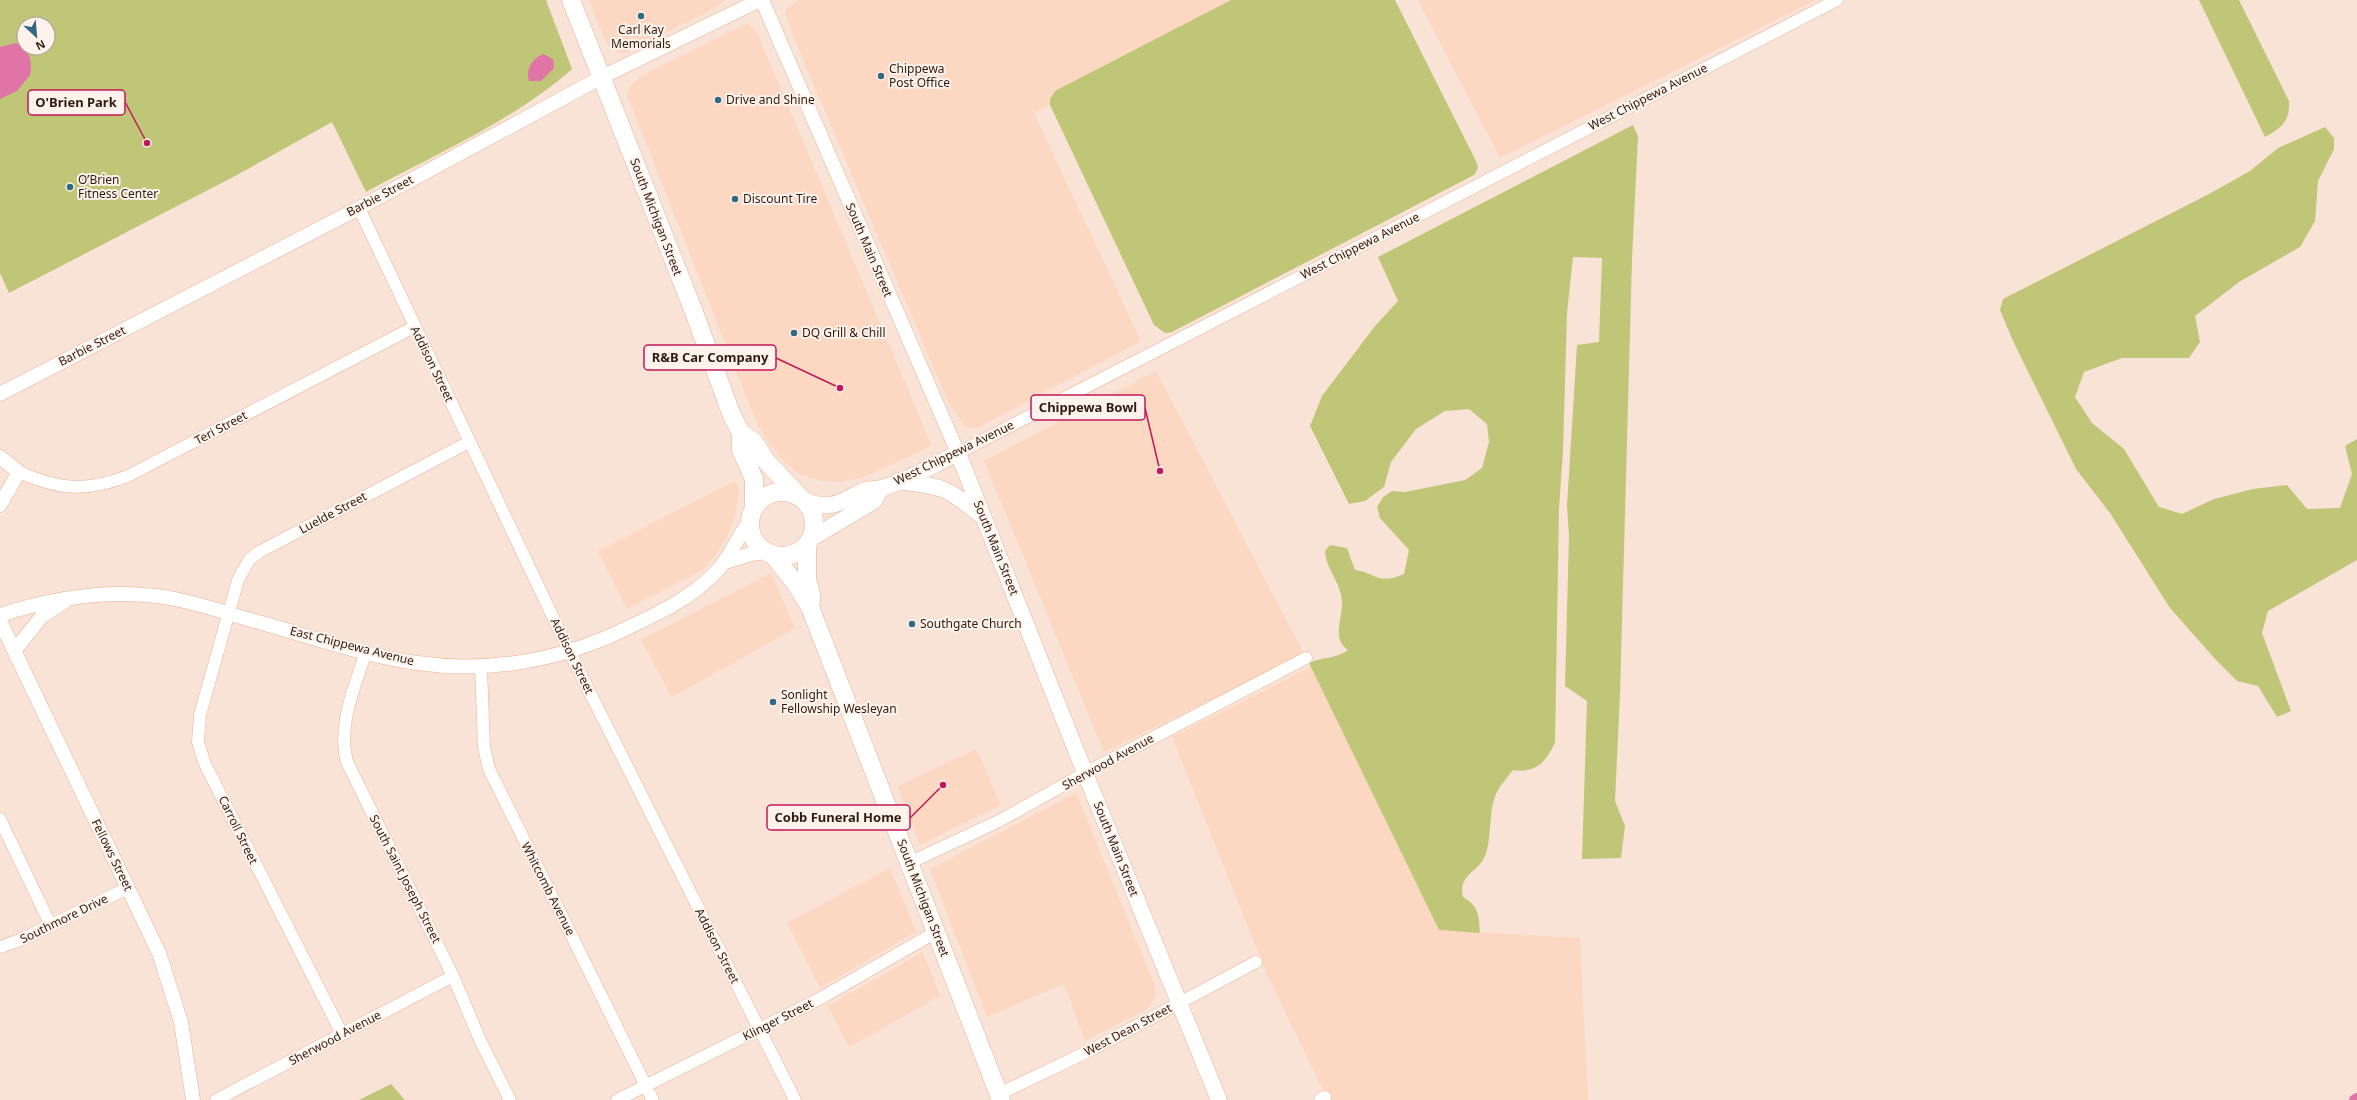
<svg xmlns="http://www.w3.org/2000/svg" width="2357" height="1100" viewBox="0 0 2357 1100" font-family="'Noto Sans',sans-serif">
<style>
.built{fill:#fcd7c1}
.green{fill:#c0c677;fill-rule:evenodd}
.water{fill:#e074a6}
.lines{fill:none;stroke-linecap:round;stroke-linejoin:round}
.canal{stroke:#e074a6;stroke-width:10}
.minor-casing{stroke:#e6b293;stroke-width:13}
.tertiary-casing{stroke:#e6b293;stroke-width:15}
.secondary-casing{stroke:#e6b293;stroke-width:17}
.primary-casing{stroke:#e6b293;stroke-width:19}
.minor{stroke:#fff;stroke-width:12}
.tertiary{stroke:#fff;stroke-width:14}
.secondary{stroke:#fff;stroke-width:16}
.primary{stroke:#fff;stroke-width:18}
.poi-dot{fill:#316882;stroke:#fef3ec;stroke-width:1.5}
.labels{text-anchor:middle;stroke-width:4;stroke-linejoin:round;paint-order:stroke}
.poi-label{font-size:12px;fill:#2f1c10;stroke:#fef3ec;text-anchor:start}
.street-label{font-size:12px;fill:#2f1c10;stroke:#fef3ec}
.leader{fill:none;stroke:#c2185b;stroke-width:1.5}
.callout-dot{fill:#c2185b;stroke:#fef3ec;stroke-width:1.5}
.callout{fill:#fef3ec;stroke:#c2185b;stroke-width:1.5}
.callout-label{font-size:13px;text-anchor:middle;font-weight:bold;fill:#2f1c10}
</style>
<rect width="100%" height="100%" fill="#f9e3d6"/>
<path class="built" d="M589,0H725L713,9L623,54L610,47L604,38Z
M800,0H1253L1034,113L1012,67L1141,341L979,427L971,429L965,426L949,404L798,48L785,13L787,8Z
M1418,0H1816L1500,158Z
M747,23L756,30L931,444L929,447L872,474L857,479L839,482L822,481L799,474L778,456L758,426L627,95L629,87L643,75Z
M1156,371L1304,654L1104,752L984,461Z
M735,481L739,492L734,519L726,539L714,557L702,571L627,609L598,551Z
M771,573L795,628L672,697L641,640Z
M1311,667L1439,930L1580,938L1588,1100H1328L1266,972L1172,737Z
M976,749L1001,805L920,845L898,786Z
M1076,793L1155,986V996L1151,1004L1145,1010L1085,1041L1064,984L987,1017L930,869Z
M890,868L916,932L820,988L787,923Z
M923,952L940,996L849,1047L828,1006Z"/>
<path class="green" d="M0,0H546L572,69C515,120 434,155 366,192L332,122L237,175L9,293L0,273ZM24,24H48V48H24Z
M1231,0H1395L1476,161L1478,168L1474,175L1172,332L1165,333L1154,325L1050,105V99L1055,91Z
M2199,0H2239L2289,101C2290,121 2282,128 2265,137Z
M1633,125L1638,136L1632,260L1620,694L1615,801L1625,826L1621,858L1582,859L1587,701L1565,686L1569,535L1567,506L1577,345L1599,342L1602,258L1573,257L1567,313L1563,451L1559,509L1555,743C1545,763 1536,773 1513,770C1508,777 1502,783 1498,790C1487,810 1493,836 1485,856C1478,873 1458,874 1463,897C1479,906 1479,916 1480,933L1439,930L1309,663C1322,657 1336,659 1348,650C1331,639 1343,618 1342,601C1341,583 1326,569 1325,551L1330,545L1347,548L1355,570C1379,574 1377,585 1404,574L1409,550L1380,518L1377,507L1383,497L1392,491L1405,492L1465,480L1482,468L1489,442L1487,424L1469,409L1445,411L1416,429L1391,462L1384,487L1365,501L1349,504L1310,426L1322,396L1375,326L1398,301L1378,257Z
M2325,127L2334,138V149L2318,181L2315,221L2300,247L2239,282L2195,316L2200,342L2189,358H2122L2084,372L2075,397L2092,423L2124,449L2159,507L2182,514L2214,499L2253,489L2287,485L2307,509L2340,508L2352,474L2345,446L2357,439V560L2268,611L2262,633L2291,711L2277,717L2258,686L2237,681L2216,660L2170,608L2110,513L2076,469L2013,341L2000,310L2003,299L2209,194L2250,171L2278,148Z
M391,1084L405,1100H359Z"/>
<path class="water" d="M16,43C29,46 33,63 30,75L17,91L0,99V47Z
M543,54L553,59L554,68L541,81H529C525,69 533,58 543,54Z"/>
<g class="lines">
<path class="canal" d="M2354,1100L2357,1098"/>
<defs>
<path id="minor" d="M359,208L569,651L795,1100
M958,453L1837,0
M19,472C60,490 86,492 128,476L414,327
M366,652C355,686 337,726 347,762L453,976L481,1042L510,1100
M481,667L484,747L489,769L653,1100
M0,819L51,926
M909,863L1001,820L1085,773L1306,658
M0,947L20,940L128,888
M342,1034L205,764L198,742L200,715L238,580L249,560L259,552L469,442
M999,1094L1093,1049L1256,962
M216,1100L453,976
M617,1100L821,998L936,932
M1320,1100L1325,1097"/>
<path id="tertiary" d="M762,0L958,453
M0,394L359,208L602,77L760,0
M0,457L19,472L0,505
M725,562L751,554L765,552
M0,615C47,600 95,591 144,595C181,597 216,610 251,620C306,635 361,655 417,663C487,673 559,661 623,630C655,615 692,598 716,572C730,558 737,537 750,521
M0,621L159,953L181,1022L193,1100
M15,650L42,616L64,602"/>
<path id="secondary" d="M898,481C943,486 948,488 983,517
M806,501C833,512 842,500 866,490C871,489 877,489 882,488C908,480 933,465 958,453L1085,773L1219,1100
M812,538L874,501L881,488"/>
<path id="primary" d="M571,0L694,312L732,416L741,433L754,442L766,461L799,496
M741,433V450L754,479V508
M750 524a32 32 0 1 1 64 0a32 32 0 1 1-64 0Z
M807,545V579L811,594V602
M773,555L795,583L810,607L1001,1100"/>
</defs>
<use href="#minor" class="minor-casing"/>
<use href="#tertiary" class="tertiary-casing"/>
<use href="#secondary" class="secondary-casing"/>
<use href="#primary" class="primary-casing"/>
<use href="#minor" class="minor"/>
<use href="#tertiary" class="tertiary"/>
<use href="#secondary" class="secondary"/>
<use href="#primary" class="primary"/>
</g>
<g class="poi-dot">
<circle cx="641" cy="16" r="4"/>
<circle cx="881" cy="76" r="4"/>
<circle cx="718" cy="100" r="4"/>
<circle cx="70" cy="187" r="4"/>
<circle cx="735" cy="199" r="4"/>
<circle cx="794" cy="333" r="4"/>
<circle cx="912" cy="624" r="4"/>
<circle cx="773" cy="702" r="4"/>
</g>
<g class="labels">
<g class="poi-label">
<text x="641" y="34" text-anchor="middle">Carl Kay<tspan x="641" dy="14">Memorials</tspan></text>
<text x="889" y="73">Chippewa<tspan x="889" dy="14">Post Office</tspan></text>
<text x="726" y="104">Drive and Shine</text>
<text x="78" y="184">O’Brien<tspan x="78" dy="14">Fitness Center</tspan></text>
<text x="743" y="203">Discount Tire</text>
<text x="802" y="337">DQ Grill &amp; Chill</text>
<text x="920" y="628">Southgate Church</text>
<text x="781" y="699">Sonlight<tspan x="781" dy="14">Fellowship Wesleyan</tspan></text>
</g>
<g class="street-label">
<text transform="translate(1648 97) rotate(-27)" y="4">West Chippewa Avenue</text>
<text transform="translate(380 196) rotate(-28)" y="4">Barbie Street</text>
<text transform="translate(656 217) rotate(69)" y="4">South Michigan Street</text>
<text transform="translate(1360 246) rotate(-27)" y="4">West Chippewa Avenue</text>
<text transform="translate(869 250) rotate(67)" y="4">South Main Street</text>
<text transform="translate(92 346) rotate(-27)" y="4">Barbie Street</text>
<text transform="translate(432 364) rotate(64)" y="4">Addison Street</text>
<text transform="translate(221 428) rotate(-28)" y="4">Teri Street</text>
<text transform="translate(954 453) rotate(-26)" y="4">West Chippewa Avenue</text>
<text transform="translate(333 513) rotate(-28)" y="4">Luelde Street</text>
<text transform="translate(996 548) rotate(68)" y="4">South Main Street</text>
<text transform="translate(352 646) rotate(14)" y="4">East Chippewa Avenue</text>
<text transform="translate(572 656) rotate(64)" y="4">Addison Street</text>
<text transform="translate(1108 762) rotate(-29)" y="4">Sherwood Avenue</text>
<text transform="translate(238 830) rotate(64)" y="4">Carroll Street</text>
<text transform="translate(1116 849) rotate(68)" y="4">South Main Street</text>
<text transform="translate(112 855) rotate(64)" y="4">Fellows Street</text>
<text transform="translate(405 879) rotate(63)" y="4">South Saint Joseph Street</text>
<text transform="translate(548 889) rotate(63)" y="4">Whitcomb Avenue</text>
<text transform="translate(923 898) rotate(69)" y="4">South Michigan Street</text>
<text transform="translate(64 919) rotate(-26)" y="4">Southmore Drive</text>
<text transform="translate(717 946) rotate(63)" y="4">Addison Street</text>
<text transform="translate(778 1020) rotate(-27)" y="4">Klinger Street</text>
<text transform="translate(1128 1030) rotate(-28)" y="4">West Dean Street</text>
<text transform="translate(335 1038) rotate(-28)" y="4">Sherwood Avenue</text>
</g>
</g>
<path class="leader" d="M147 143L125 102M840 388L776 358M1160 471L1145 408M943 785L910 818"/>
<g class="callout-dot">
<circle cx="147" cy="143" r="4"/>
<circle cx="840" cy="388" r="4"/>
<circle cx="1160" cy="471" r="4"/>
<circle cx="943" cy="785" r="4"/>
</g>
<g class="callout">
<rect x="28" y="90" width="97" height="25" rx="4"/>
<rect x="644" y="345" width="132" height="25" rx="4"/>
<rect x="1031" y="395" width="114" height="25" rx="4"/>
<rect x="767" y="805" width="143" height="25" rx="4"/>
</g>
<g class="callout-label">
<text x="76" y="107">O'Brien Park</text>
<text x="710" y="362">R&amp;B Car Company</text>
<text x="1088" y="412">Chippewa Bowl</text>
<text x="838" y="822">Cobb Funeral Home</text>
</g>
<g transform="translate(36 36) rotate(154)"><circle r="19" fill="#fef3ec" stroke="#ab9d94"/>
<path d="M0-3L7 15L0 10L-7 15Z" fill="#316882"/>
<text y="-6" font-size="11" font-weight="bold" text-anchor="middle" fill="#2f1c10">N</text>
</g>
</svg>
